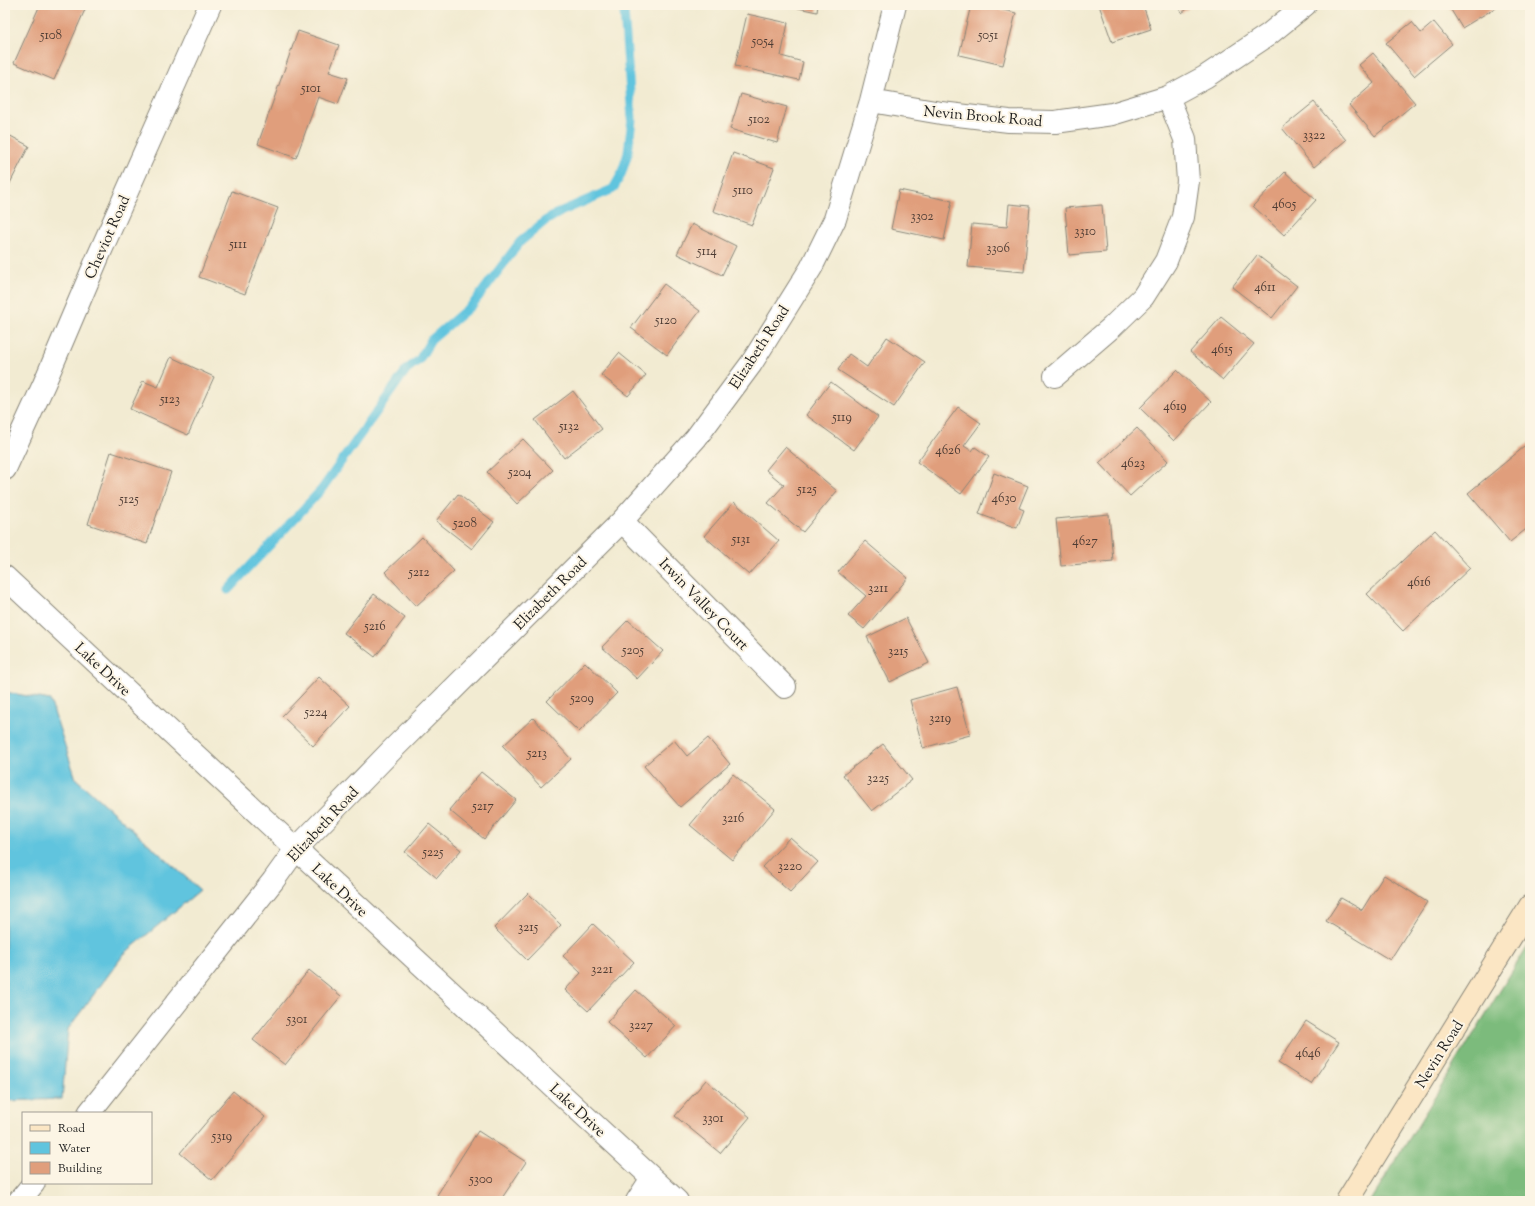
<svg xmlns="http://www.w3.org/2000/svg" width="1535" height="1206" viewBox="0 0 1535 1206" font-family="'Sorts Mill Goudy',serif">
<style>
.forest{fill:#7bbb7c;stroke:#4c6c4c}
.water{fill:#60c4de;stroke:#3e707d}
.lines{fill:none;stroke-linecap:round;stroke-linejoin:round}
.stream{stroke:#60c4de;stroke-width:9}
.building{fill:#e09e7c}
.minor-casing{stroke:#878477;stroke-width:24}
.secondary-casing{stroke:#878477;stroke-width:24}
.minor{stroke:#fff;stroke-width:22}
.secondary{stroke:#fbe6c4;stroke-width:22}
.labels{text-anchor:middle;stroke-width:4;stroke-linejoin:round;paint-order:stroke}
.number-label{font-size:13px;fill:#4d3c34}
.street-label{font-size:15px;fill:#1c1c1c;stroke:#fcf5e5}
</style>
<rect width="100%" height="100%" fill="#fcf5e5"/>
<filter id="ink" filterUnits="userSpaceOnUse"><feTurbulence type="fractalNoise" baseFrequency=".025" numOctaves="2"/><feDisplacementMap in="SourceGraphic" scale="8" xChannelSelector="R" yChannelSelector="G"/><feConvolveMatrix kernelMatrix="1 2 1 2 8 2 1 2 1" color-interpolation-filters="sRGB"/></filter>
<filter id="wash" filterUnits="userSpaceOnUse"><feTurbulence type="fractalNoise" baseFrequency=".012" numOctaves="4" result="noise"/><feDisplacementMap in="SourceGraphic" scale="16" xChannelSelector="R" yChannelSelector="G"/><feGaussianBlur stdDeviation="0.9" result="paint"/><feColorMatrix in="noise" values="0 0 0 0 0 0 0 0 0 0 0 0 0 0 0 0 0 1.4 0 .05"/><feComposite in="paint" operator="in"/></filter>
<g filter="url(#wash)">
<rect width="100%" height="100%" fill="#f2ebd2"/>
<path class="forest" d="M1530,942V1201H1371Z"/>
<path class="water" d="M5,692L50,700L76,779L200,890L124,954L68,1029L62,1099L5,1101Z"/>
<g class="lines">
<path class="stream" d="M228,590L321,490L407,369L419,360L431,340L473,304L520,242L545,221L562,211L613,189L621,175L628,153L632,119L624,11L626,5"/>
</g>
<g id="blocks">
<path class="building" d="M40,5H87L54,80L14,63Z
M785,5H818L817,12Z
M971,5H983L1016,13L1003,65L959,55Z
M1099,5H1143L1151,29L1112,42Z
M1176,5H1192L1182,13Z
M1448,5H1500L1462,28Z
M747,14L788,23L781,56L803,62L799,80L735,66Z
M1412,22L1421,33L1434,22L1452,44L1414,76L1386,43Z
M298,31L339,45L329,72L348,78L338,104L318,97L296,158L258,144Z
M1373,53L1415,103L1375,136L1349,105L1374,83L1359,65Z
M741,94L787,107L777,143L730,129Z
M1314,102L1346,140L1314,167L1282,128Z
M5,133L29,146L5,193Z
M733,153L774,168L752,225L713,211Z
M1285,172L1316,200L1284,235L1253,206Z
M899,190L952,201L944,240L891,229Z
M232,191L278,208L245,294L199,277Z
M1009,204L1030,206L1024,272L968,267L972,224L1007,227Z
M1102,205L1106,252L1069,255L1065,208Z
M692,224L736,246L722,275L677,254Z
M1257,255L1297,286L1272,318L1232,287Z
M664,284L700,311L667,355L631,328Z
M1221,317L1254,344L1223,380L1190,352Z
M887,337L925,362L894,407L838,370L849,354L867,367Z
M619,353L646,375L628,396L601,375Z
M171,357L214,377L188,435L130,409L143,381L158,387Z
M1177,370L1211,402L1174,441L1140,408Z
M831,382L878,417L854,450L806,415Z
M573,391L602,429L564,458L535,420Z
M958,407L981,423L964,446L972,451L975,447L989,457L961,494L917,462Z
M1137,428L1168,461L1130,496L1099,463Z
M523,439L553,470L517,504L487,472Z
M1530,442V526L1510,542L1468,493Z
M785,447L837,491L803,532L768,503L784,485L766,470Z
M111,452L171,472L147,544L88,524Z
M994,473L1028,486L1019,508L1024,510L1017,528L979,514Z
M458,494L494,522L472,549L436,521Z
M734,502L779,541L749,575L704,536Z
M1109,514L1113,561L1061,566L1056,519Z
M1435,530L1470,568L1403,631L1367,594Z
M422,537L454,571L416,606L385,572Z
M865,541L908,578L864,629L848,616L866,596L838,572Z
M374,594L405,618L375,657L344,633Z
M906,618L929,663L890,682L867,637Z
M628,620L663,651L637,679L602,647Z
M585,662L617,693L579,732L547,701Z
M319,677L350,706L313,746L282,716Z
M957,687L970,735L923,748L910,700Z
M533,718L571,759L541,787L503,746Z
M708,738L730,764L680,807L644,766L674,740L687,756Z
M883,744L912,780L872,811L843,775Z
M481,772L516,800L484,839L449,810Z
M733,774L775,809L732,860L690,825Z
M429,824L461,850L437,878L405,852Z
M790,837L818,862L790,892L762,867Z
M1384,875L1427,902L1390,960L1326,921L1341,898L1362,910Z
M528,893L561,925L527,960L494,928Z
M593,924L634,962L588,1011L565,990L581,973L563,956Z
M309,970L341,996L285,1065L253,1040Z
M636,990L676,1026L647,1058L607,1022Z
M1306,1021L1339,1042L1311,1084L1278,1063Z
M706,1080L750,1117L720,1153L675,1116Z
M233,1091L265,1117L212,1180L180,1153Z
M478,1131L526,1162L500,1201H446L437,1195Z"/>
</g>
</g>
<g filter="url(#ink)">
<use href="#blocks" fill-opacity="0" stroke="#878477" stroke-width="1"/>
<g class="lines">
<defs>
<path id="minor" d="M871,101L941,113L1009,121L1055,122L1112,114L1168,97L1205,77L1268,35L1305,5
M1055,376L1112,327L1143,297L1166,261L1183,217L1188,181L1185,139L1168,97
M5,469L44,384L98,257L210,5
M622,521L785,687
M5,577L296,849L677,1201
M89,1113L273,881L296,849L392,750L622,521L696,438L751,364L811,268L835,219L871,101L895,5
M19,1201L34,1183
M637,1201L652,1178"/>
<path id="secondary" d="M1347,1201L1530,906"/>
</defs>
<use href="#minor" class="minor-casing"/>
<use href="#secondary" class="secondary-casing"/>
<use href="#minor" class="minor"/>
<use href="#secondary" class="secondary"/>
</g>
</g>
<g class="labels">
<g class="number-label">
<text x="51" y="39">5108</text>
<text x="988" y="39">5051</text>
<text x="763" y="45">5054</text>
<text x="311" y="92">5101</text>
<text x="759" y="123">5102</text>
<text x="1314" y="139">3322</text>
<text x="743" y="194">5110</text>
<text x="1284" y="208">4605</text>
<text x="922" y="220">3302</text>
<text x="1085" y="235">3310</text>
<text x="238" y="248">5111</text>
<text x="998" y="252">3306</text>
<text x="707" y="255">5114</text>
<text x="1265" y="291">4611</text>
<text x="666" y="324">5120</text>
<text x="1222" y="353">4615</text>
<text x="170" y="403">5123</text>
<text x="1175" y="410">4619</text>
<text x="842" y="421">5119</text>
<text x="569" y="430">5132</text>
<text x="948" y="454">4626</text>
<text x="1133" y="467">4623</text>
<text x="520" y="476">5204</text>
<text x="807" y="493">5125</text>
<text x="1004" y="502">4630</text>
<text x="129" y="503">5125</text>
<text x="465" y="527">5208</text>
<text x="741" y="543">5131</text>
<text x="1085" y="545">4627</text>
<text x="419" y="576">5212</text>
<text x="1419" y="586">4616</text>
<text x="878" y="592">3211</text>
<text x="375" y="630">5216</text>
<text x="633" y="654">5205</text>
<text x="898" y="655">3215</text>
<text x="582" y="702">5209</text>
<text x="316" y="716">5224</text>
<text x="940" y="722">3219</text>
<text x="537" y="757">5213</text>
<text x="878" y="782">3225</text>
<text x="483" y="810">5217</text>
<text x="733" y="822">3216</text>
<text x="433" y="856">5225</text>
<text x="790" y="870">3220</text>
<text x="528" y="931">3215</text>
<text x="602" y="973">3221</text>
<text x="297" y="1023">5301</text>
<text x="641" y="1029">3227</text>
<text x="1308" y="1057">4646</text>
<text x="713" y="1122">3301</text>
<text x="222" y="1140">5319</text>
<text x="481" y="1183">5300</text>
</g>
<g class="street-label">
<text transform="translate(983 116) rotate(5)" y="5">Nevin Brook Road</text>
<text transform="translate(107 237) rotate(-66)" y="5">Cheviot Road</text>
<text transform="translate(759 347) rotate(-57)" y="5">Elizabeth Road</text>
<text transform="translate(550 593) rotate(-45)" y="5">Elizabeth Road</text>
<text transform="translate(704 604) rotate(46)" y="5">Irwin Valley Court</text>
<text transform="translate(103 669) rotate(43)" y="5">Lake Drive</text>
<text transform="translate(323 824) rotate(-47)" y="5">Elizabeth Road</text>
<text transform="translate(340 890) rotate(43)" y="5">Lake Drive</text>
<text transform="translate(1439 1054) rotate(-58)" y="5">Nevin Road</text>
<text transform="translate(578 1110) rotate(43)" y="5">Lake Drive</text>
</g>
</g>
<rect width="1535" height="1206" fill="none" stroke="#fcf5e5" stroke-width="20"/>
<rect x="22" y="1112" width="130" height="72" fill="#fcf5e5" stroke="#a29e95"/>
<rect x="30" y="1125" width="20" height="6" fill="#fbe6c4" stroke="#a29e95"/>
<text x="58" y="1132" font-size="12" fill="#1c1c1c">Road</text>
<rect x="30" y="1142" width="20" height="12" fill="#60c4de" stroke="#a29e95"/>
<text x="58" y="1152" font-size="12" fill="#1c1c1c">Water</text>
<rect x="30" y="1162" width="20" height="12" fill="#e09e7c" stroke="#a29e95"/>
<text x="58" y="1172" font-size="12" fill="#1c1c1c">Building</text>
</svg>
